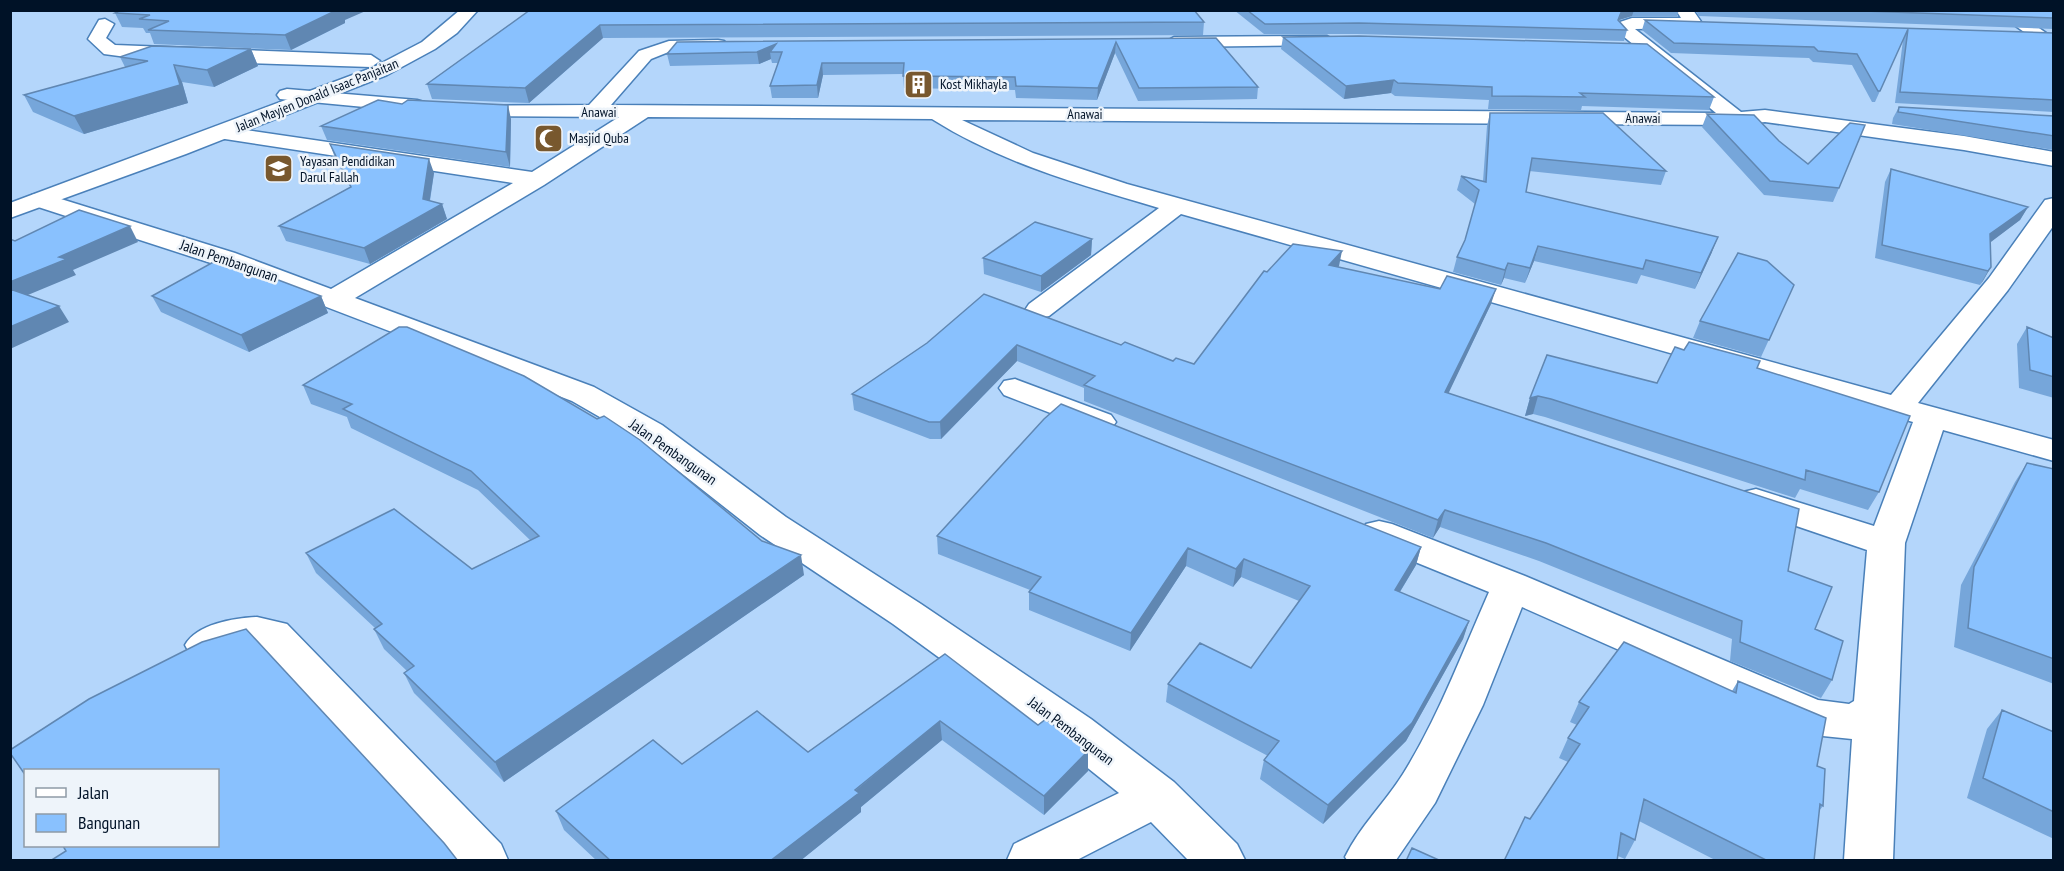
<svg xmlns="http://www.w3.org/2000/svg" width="2064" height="871" viewBox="0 0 2064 871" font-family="'PT Sans Narrow',sans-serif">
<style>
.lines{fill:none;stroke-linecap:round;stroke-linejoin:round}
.street-casing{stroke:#4a80b9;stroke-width:3}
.highway-casing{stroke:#4a80b9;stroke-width:3}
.street{fill:#fff;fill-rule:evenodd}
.highway{fill:#fff;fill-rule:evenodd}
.wall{fill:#76a6da}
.shaded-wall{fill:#6087b2}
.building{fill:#89c1fe;stroke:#6087b2;stroke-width:1.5}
.labels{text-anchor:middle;stroke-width:5;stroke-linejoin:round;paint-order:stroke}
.far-poi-label{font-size:14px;fill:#001227;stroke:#eef4fa;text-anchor:start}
.far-street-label{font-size:14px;fill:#001227;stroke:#eef4fa}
.street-label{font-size:15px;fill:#001227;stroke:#eef4fa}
</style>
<rect width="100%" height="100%" fill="#b4d6fb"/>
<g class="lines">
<defs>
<path id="street" d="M1676,10H1693L1702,23L1693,28L1635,29L1741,112L1765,110L1964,136L2054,152V166L1964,150L1765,122L1737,125L962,120L1033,153L1127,184L1891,395L1989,278L2045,200L2054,198V225L2049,232L2008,290L1918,403L2054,440V461L1943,430L1905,543L1893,860H1844L1852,739L1813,735L1798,729L1522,607L1483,705L1435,803L1396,860H1347L1345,857C1360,826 1385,803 1403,774C1438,718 1462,653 1489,592L1366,542L1361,533L1366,524L1379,521L1392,524L1525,576L1818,700L1849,704L1854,701L1867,550L1743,508L1738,500L1743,492L1756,489L1874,526L1913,422L1181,214L1049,316L1039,318L1029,316L1025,310L1029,304L1159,208C1080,185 1002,163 932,119L648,117L544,185L355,298L594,387L662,425L786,517L921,604L1091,719L1174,782L1237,844L1245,860H1188L1151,822L1077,860H1007L1014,844L1119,793L1059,745L893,624L760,535L638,439L572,401L217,265L32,205L28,200L32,195L40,193L48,195L235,253L331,289L513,183L225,139L217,138L214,133L217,128L225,127L532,172L619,117L465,116L458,114L455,110L458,106L589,105L639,51L669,41L718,40L724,41L727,45L724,49L671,51L651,59L611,105L1716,113L1617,31L1620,22L1632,18H1681Z
M1993,10H2013L2049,35L2040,40L2034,39Z
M105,19L114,24L106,38L115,45L371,55L380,61L371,67L149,60L104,54L88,39L99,20Z
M1327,36L1336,41L1333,45L1174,47L1165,42L1174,37Z
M287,89L417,100L424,102L427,106L424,110L417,112L280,99L277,95L280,91Z
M1015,379L1111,415L1116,422L1111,429L1100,432L1004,395L999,388L1004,381Z
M257,617L287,624L501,844L508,860H453L260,647L240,649L206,660L191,656L185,645C197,624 234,618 257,617Z"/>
<path id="highway" d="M460,10H478L457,33L435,49L387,75L186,154L10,218V203L374,67L422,42Z"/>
</defs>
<use href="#street" class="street-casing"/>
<use href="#highway" class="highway-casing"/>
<use href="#street" class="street"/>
<use href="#highway" class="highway"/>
</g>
<path class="wall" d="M530,10L1204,22L1203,35L603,38L529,103L432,99L427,84Z
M1234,10H1679L1677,16H1632L1619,20V21L1627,30L1624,41L1357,34H1264Z
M1695,10H2054V29L1699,16Z
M115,13L345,20V23L291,50L154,44L150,33H146L143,28L122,27Z
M1645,20L2054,33V112L1895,103L1903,40L1875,102H1872L1852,65L1813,62L1809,58L1671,53L1642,30Z
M1283,37L1714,97L1709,110L1582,106L1581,110L1488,109L1489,100L1395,96L1391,93L1344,99L1281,49Z
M1216,38L1258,87L1257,99L1138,101L1115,53L1097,100L1016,98L1015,90L904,88L903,74L823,75L818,98H772L770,86L778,63H772L771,59L759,64L670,66L667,54Z
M251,49L258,66L214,87L182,82L188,103L84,134L33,112L24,95L125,67L120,57Z
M402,104L511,119L510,167L327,140L321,126Z
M1899,107L2054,116V150L1892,124L1893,118Z
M1490,113L1666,171L1661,185L1529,171L1526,192L1712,252L1695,289L1641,275L1637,284L1534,261L1525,283L1504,278L1501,285L1453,272L1457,257L1465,240L1475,204L1457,190L1461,176L1483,181L1487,126Z
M1707,114L1779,141L1839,188L1833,202L1764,195L1702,127Z
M330,144L434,173L430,201L442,204L447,219L370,264L286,241L279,226L350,187L335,158Z
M1891,169L2028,207L2020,220L1990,242L1991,267L1980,285L1875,258L1885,182Z
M1092,239L1091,255L1041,292L984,274L983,258Z
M1339,266L1338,267L1491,304L1448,393L1788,571L1815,629L1832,680L1821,698L1730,661L1732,639L1539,561L1440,527L1433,538L1084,401V388L1017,361L941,439H930L854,410L852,394L927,343L1121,345L1173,361L1194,364L1267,272Z
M1794,285L1761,357L1693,338L1700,321Z
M152,296H321L328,313L249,352L161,312Z
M2027,327L2054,338V398L2019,388L2017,344Z
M1547,355L1657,383L1757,368L1879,492L1868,510L1800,489L1795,498L1545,417L1533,414L1525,416L1530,398Z
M303,385L804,575L504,782L414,693L404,673L407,671L384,649L374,629L375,628L316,573L306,553L472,569L530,540L478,490L351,428L347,417L311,404Z
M2027,463L2054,469V684L1954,647L1961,585L2015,482Z
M937,536L1421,547L1416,565L1400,592L1469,621L1463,639L1406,741L1323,824L1260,779L1264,760L1268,756L1166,702L1168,684L1251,668L1299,601L1241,577L1233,587L1186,566L1130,651L1029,610V592L1030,590L938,554Z
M945,654L1088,771L1044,815L942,740L861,807V812L800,861H597L564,830L556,811L808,752Z
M1738,681L1817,766L1823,806L1819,811L1814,861H1717L1639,821L1635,840L1625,859L1530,819L1568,762L1559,758L1568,738L1577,725L1570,722L1579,702L1732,691Z
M2002,710L2054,732V839L1967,798L1987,729Z"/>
<path class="shaded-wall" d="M337,10H368L345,20V23L291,50L285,35Z
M1622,10H1634L1632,16L1619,20L1615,30Z
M600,25L603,38L529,103L525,88Z
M1116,42L1115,53L1097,100L1098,88Z
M776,44L770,52L771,59L759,64L757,52Z
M251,49L258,66L214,87L207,70Z
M822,63L823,75L818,98L817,85Z
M174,65L182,82L188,103L84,134L74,116Z
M1394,80L1391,93L1344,99L1346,86Z
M508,105L511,119L510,167L506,152Z
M429,159L434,173L428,211L442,204L447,219L370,264L364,248L423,199Z
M2028,207L2020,220L1983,248L1990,234Z
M130,226L138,242L73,270L76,275L11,302L10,282L59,257Z
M1718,237L1712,252L1695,289L1701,273Z
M1092,239L1091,255L1041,292V276Z
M1538,246L1534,261L1525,283L1530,268Z
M1342,251L1339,266L1327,281L1329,265Z
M1508,263L1504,278L1501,285L1505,270Z
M1991,267L1983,281L1980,285L1988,271Z
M1496,289L1491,304L1441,409L1445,392Z
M321,296L328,313L249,352L241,335Z
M59,306L69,322L10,349V327Z
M1017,345V361L941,439L940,422Z
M1538,396L1533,414L1525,416L1530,398Z
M1445,510L1440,527L1433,538L1438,520Z
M1421,547L1416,565L1390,608L1395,590Z
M1188,548L1186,566L1130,651L1131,633Z
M801,555L804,575L504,782L495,762Z
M1244,559L1241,577L1233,587L1236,569Z
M1469,621L1463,639L1406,741L1323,824L1328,805Z
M940,721L942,740L861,807V812L800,861H770Z
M1088,751V771L1044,815V796Z"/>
<path class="building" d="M121,10H337L285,35L148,30L169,21L139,19L150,15L115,13Z
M530,10H1194L1204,22L600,25L525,88L427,84Z
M1247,10H1622L1618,20L1627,30L1359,23L1265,24Z
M1837,10H2054V18Z
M1645,20L2054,33V100L1900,92L1908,29L1880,91H1878L1857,54L1818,51L1814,47L1674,43Z
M1359,36L1647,44L1714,97L1580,93L1585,97L1492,96V87L1398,83L1394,80L1346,86L1283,37Z
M1216,38L1258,87L1139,88L1116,42L1098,88L1016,86L1015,77L903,76L904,63H822L817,85L770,86L782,52H770L776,44L757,52L667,54L677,42Z
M152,46L251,49L207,70L174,65L180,85L74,116L24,95L148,61L120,57Z
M378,100L402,104L408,100L508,105L506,152L321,126Z
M1899,107L2054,116V136L1898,112Z
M1490,113H1603L1666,171L1532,158L1526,192L1718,237L1701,273L1646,260L1643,269L1538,246L1530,268L1508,263L1505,270L1457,257L1465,240L1479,190L1461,176L1486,182Z
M1707,114L1754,115L1779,141L1808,164L1850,123L1865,125L1839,188L1770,181Z
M330,144L429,159L423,199L442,204L364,248L279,226L351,187Z
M1891,169L2028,207L1990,234L1991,267L1988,271L1882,245Z
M79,210L130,226L59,257L67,259L10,282V239L15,241Z
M1035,222L1092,239L1041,276L983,258Z
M1293,244L1342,251L1329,265L1440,289L1447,276L1496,289L1445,392L1799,509L1788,571L1832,587L1815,629L1843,641L1832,680L1740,642L1742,621L1546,543L1445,510L1438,520L1084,385L1095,376L1017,345L940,422H929L852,394L927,343L984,294L1121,345L1125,342L1173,361L1176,358L1194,364L1264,271L1267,272Z
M1738,253L1767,261L1794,285L1769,340L1700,321Z
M217,260H225L321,296L241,335L152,296Z
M10,289L59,306L10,327Z
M399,327H407L524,376L597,419L604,416L640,440L762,541L801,555L495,762L404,673L414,666L374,629L382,624L306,553L394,509L472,569L539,536L471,471L343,409L352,404L303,385Z
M2027,327L2054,338V377L2030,370Z
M1689,342L1760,361L1757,368L1910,416L1879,492L1806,470L1805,480L1551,399L1538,396L1530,398L1547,355L1657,383L1675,347L1684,350Z
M1061,404L1421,547L1395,590L1469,621L1412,723L1328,805L1264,760L1279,741L1168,684L1200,643L1251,668L1310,586L1244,559L1236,569L1188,548L1131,633L1029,592L1041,577L937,536L1044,419Z
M2027,463L2054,469V659L1968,628L1974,567Z
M246,629L444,843L458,861H50L66,851L63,846H218V771H26V776L10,753V750L89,699L202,642Z
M1624,642L1736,693L1738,681L1826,718L1817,766L1825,769L1823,806L1820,804L1814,861H1768L1644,799L1635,840L1621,833L1617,861H1504L1525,817L1530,819L1580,744L1568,738L1589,707L1579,702Z
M945,654L1038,725L1046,719L1088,751L1044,796L940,721L855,790L859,793L770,861H611L556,811L653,740L682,764L757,711L808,752Z
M2002,710L2054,732V812L1983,778Z
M1412,848L1441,861H1406Z"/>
<defs>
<symbol id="building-square" viewBox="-11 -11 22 22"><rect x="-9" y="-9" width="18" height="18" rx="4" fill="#78582e" stroke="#eef4fa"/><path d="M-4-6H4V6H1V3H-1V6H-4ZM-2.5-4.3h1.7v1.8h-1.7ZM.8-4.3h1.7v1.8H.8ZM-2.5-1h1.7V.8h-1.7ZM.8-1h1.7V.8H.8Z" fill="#fff"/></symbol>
<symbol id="mosque-square" viewBox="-11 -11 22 22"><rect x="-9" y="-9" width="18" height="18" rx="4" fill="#78582e" stroke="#eef4fa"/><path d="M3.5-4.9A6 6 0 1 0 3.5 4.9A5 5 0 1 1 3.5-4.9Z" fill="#fff"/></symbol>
<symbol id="school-square" viewBox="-11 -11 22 22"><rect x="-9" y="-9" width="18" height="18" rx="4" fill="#78582e" stroke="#eef4fa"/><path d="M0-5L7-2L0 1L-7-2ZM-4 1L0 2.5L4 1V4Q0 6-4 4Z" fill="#fff"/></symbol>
</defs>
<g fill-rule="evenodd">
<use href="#building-square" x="902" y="68" width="33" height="33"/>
<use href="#mosque-square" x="532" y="122" width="33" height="33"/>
<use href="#school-square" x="262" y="152" width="33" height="33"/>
</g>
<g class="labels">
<g class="far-poi-label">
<text x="940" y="89">Kost Mikhayla</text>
<text x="569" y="143">Masjid Quba</text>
<text x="300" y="166">Yayasan Pendidikan<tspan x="300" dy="16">Darul Fallah</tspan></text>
</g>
<g class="far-street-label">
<text transform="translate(317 95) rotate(-22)" y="5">Jalan Mayjen Donald Isaac Panjaitan</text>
<text x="599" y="117">Anawai</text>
<text x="1085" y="119">Anawai</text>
<text x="1643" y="123">Anawai</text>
</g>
<g class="street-label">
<text transform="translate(229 261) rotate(19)" y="5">Jalan Pembangunan</text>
<text transform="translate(673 452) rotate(35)" y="5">Jalan Pembangunan</text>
<text transform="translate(1071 731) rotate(37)" y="5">Jalan Pembangunan</text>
</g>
</g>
<rect width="2064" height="871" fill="none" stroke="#001227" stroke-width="24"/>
<rect x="24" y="769" width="195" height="78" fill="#eef4fa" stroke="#8f9aa6" stroke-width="1.5"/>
<rect x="36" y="788" width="30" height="9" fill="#ffffff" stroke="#8f9aa6" stroke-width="1.5"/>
<text x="78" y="799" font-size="18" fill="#001227">Jalan</text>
<rect x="36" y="814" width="30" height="18" fill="#89c1fe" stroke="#8f9aa6" stroke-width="1.5"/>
<text x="78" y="829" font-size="18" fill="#001227">Bangunan</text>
</svg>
